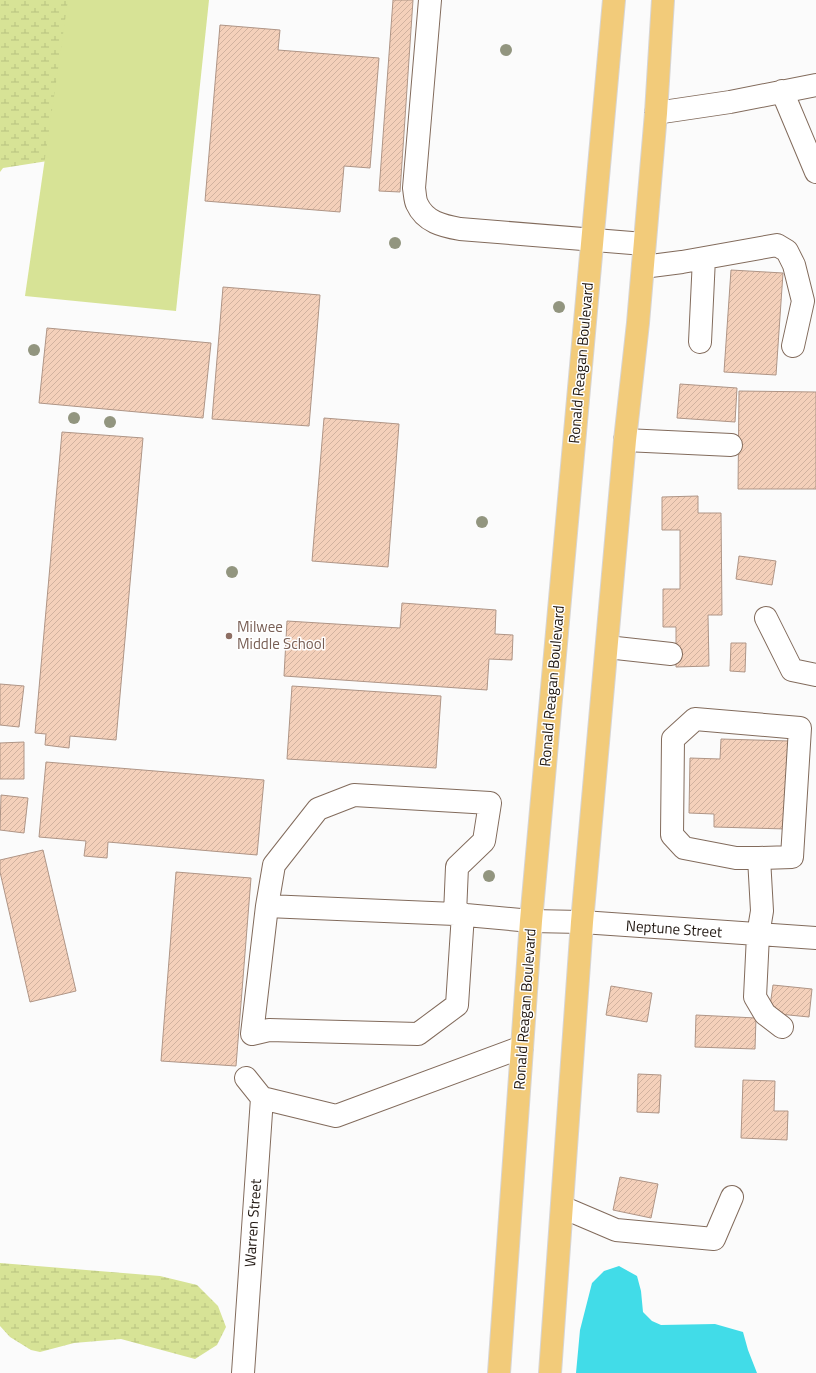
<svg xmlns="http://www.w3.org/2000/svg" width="816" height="1373" viewBox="0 0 816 1373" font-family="'Titillium Web',sans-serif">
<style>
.wetland{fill:url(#wetland-marsh)}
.pitch{fill:#d7e396}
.water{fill:#41dce8}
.building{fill:url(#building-hatch);stroke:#af9586}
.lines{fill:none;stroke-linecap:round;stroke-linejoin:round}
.minor-casing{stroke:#826b5c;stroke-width:24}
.major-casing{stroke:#d7d5d4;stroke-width:24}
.minor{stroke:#fff;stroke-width:22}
.major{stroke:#f2cb7a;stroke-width:22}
.tree{fill:#92957f}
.education-dot{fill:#8d6e63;stroke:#fff;stroke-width:1.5}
.labels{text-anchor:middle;stroke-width:3;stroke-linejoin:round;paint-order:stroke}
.street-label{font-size:15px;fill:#1f1610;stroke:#fff}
.education-label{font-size:15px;fill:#785e54;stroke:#fff;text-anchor:start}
</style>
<defs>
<pattern id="wetland-marsh" width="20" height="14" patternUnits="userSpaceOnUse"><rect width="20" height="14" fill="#d7e396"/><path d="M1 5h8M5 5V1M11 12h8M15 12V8" fill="none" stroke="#b8c280"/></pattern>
<pattern id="building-hatch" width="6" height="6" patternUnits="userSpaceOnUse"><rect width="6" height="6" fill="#f4d0ba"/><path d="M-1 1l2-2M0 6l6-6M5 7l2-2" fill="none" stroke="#d1b29f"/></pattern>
</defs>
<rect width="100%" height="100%" fill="#fbfbfb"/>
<path class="wetland" d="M0,0H82L54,160L3,168L0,172Z
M0,1263L160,1276L197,1285L218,1306L226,1327L217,1345L195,1359L121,1339L74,1343L40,1352L31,1350L10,1337L0,1326Z"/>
<path class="pitch" d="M68,0H209L176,311L25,296Z"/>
<path class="water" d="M619,1266L637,1276L641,1291L643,1312L652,1321L661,1325L715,1324L743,1332L748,1350L757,1373H576L580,1330L592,1283L604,1271Z"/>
<path class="building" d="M393,0H413L400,192L379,191Z
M220,25L280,30L278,50L379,58L370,168L344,166L340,212L205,201Z
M731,270L783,273L776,375L724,372Z
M223,287L320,295L309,426L212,419Z
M47,328L211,343L203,418L39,403Z
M680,384L737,388L735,422L677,418Z
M739,391L816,392V489H738Z
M324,418L399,424L388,567L312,561Z
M62,432L143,438L116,740L70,736L69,748L45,745L46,734L35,733Z
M698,496V513H721L722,615H708L709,666L676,667V627H663V589H680V530H662V497Z
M739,556L776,561L772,585L736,579Z
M402,603L496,610L495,634L513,635L512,660L489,659L487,690L284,676L287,621L400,628Z
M731,643H746L745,672L730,671Z
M0,684L24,686L19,727L0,725Z
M292,686L441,696L436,768L287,759Z
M721,739L789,741L786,829L714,827V814L689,813L690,758L720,759Z
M24,742V779H0V743Z
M46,762L264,780L257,855L108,842L107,858L84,856L86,841L39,837Z
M1,795L28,798L24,833L0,830Z
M43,850L76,991L30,1002L0,872V860Z
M176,872L251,878L236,1066L161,1061Z
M773,985L812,989L809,1017L769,1013Z
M611,986L652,993L647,1022L606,1015Z
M696,1015L756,1018L755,1049L695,1047Z
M638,1074L661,1075L659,1113L637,1112Z
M743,1080L775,1081L774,1111H788L787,1140L741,1138Z
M620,1177L658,1184L651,1218L613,1210Z"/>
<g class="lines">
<defs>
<path id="minor" d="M430,0L414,188C415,194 415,200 417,204C425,222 443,226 460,229L644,244
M782,91L816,172
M656,113L730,102L816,85
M643,267L682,262L777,245L787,251L794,265L803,301L793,346
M700,342L704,258
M625,440L731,445
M766,618L792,670L816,675
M607,647L671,654
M759,858L792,857L800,728L695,719L673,739L672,835L684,848L736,858H759L762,911L758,935L755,997L765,1014L782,1027
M267,906L252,1034L269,1030L418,1034L457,1005L463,914
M455,914L457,867L484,841L490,803L354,795L318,809L274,865L267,906L455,914L531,921L582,922L816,938
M262,1098L336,1116L522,1047
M562,1207L616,1230L714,1239L732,1197
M243,1373L262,1098L246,1078"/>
<path id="major" d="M499,1373L531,921L614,0
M550,1373L582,922L625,440L638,323L656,113L663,0"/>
</defs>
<use href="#minor" class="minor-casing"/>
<use href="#major" class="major-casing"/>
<use href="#minor" class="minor"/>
<use href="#major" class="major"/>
</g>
<g class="tree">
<circle cx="506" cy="50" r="6"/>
<circle cx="395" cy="243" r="6"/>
<circle cx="559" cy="307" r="6"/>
<circle cx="34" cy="350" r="6"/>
<circle cx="74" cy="418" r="6"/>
<circle cx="110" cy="422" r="6"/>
<circle cx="482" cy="522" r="6"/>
<circle cx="232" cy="572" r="6"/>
<circle cx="489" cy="876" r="6"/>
</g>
<circle class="education-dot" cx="229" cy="636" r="4"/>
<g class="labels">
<g class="street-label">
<text transform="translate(581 363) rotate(-85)" y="5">Ronald Reagan Boulevard</text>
<text transform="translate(552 686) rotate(-85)" y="5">Ronald Reagan Boulevard</text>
<text transform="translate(674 929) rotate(4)" y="5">Neptune Street</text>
<text transform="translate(525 1009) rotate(-86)" y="5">Ronald Reagan Boulevard</text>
<text transform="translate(253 1223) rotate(-86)" y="5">Warren Street</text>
</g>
<g class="education-label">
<text x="237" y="632">Milwee<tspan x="237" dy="17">Middle School</tspan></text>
</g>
</g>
</svg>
